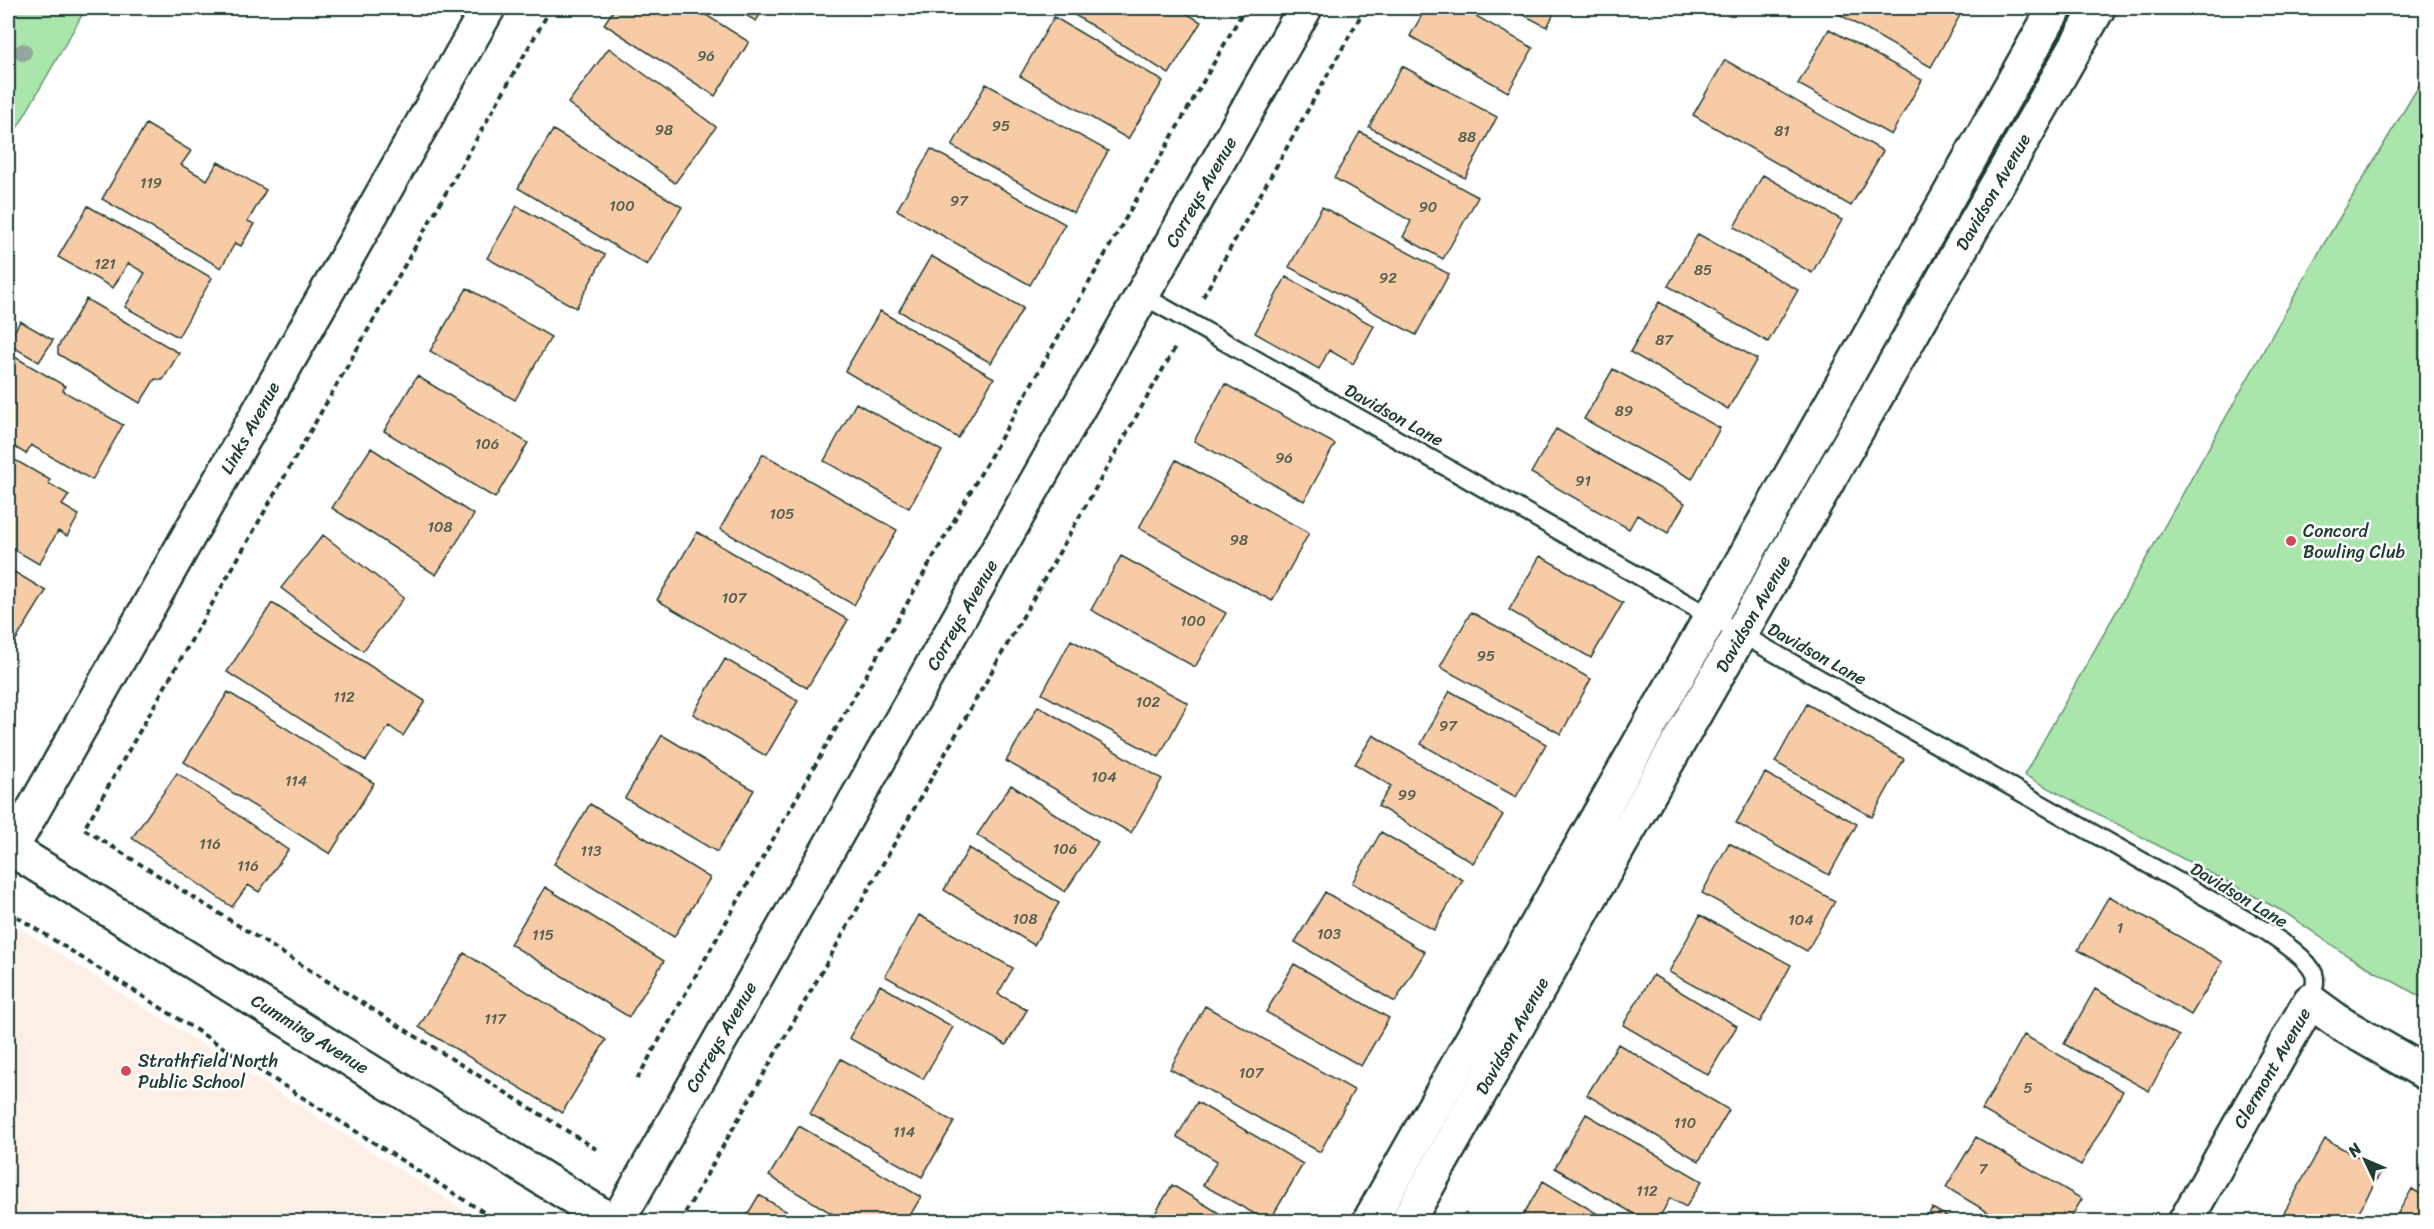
<svg xmlns="http://www.w3.org/2000/svg" width="2434" height="1229" viewBox="0 0 2434 1229" font-family="Sriracha,sans-serif">
<style>
.built{fill:#fdefe5}
.green{fill:#aae6ac;stroke:#649270;stroke-width:1.5}
.building{fill:#f8cba7;stroke:#1f3d34;stroke-width:1.5}
.lines{fill:none;stroke-linecap:round;stroke-linejoin:round}
.lane-casing{stroke:#1f3d34;stroke-width:21}
.street-casing{stroke:#1f3d34;stroke-width:38}
.secondary-casing{stroke:#1f3d34;stroke-width:38}
.path{stroke:#1f3d34;stroke-width:4;stroke-dasharray:6 4.5;stroke-linecap:butt}
.lane{stroke:#fff;stroke-width:16}
.street{stroke:#fff;stroke-width:33}
.secondary{stroke:#fff;stroke-width:33}
.tree{fill:#93a79d}
.poi-dot{fill:#d1495b;stroke:#fff;stroke-width:2}
.labels{text-anchor:middle;stroke-width:5;stroke-linejoin:round;paint-order:stroke}
.number-label{font-size:15px;fill:#556051}
.street-label{font-size:18px;fill:#1f3d34;stroke:#fff}
.poi-label{font-size:18px;fill:#1f3d34;stroke:#fff;text-anchor:start}
</style>
<rect width="100%" height="100%" fill="#fff"/>
<filter id="ink" filterUnits="userSpaceOnUse"><feTurbulence type="fractalNoise" baseFrequency=".0167" numOctaves="2"/><feDisplacementMap in="SourceGraphic" scale="12" xChannelSelector="R" yChannelSelector="G"/><feConvolveMatrix kernelMatrix="1 2 1 2 8 2 1 2 1" color-interpolation-filters="sRGB"/></filter>
<g filter="url(#ink)">
<path class="built" d="M8,921L481,1221H8Z"/>
<path class="green" d="M8,8H86L8,144Z
M2426,74V1000L2348,956L2284,912L2024,775L2322,247Z"/>
<path class="building" d="M615,8H695L749,42L715,96L604,24Z
M733,8H764L756,21Z
M1076,8H1178L1201,22L1169,74L1073,14Z
M1426,8H1462L1533,48L1508,92L1410,36Z
M1510,8H1557L1547,27Z
M1840,8H1959L1963,10L1931,67L1837,13Z
M1054,17L1163,81L1128,139L1020,76Z
M1829,29L1922,80L1891,135L1798,84Z
M609,48L716,127L675,183L568,103Z
M1725,60L1883,151L1851,206L1693,115Z
M1402,66L1497,117L1465,178L1369,127Z
M986,84L1108,151L1074,213L952,146Z
M146,124L191,151L181,165L207,180L218,162L266,190L248,221L254,224L241,246L235,243L221,268L102,199Z
M553,130L682,207L647,265L518,188Z
M1360,132L1478,197L1443,259L1403,237L1411,221L1334,178Z
M931,149L1065,224L1030,285L897,210Z
M1763,175L1842,220L1812,273L1734,227Z
M88,206L212,278L178,337L125,307L145,273L128,263L113,288L58,257Z
M517,206L605,255L576,308L487,258Z
M1322,207L1449,274L1416,335L1289,267Z
M1698,234L1798,290L1768,342L1668,286Z
M931,256L1023,308L991,363L899,311Z
M1286,277L1374,326L1353,364L1329,350L1319,369L1255,333Z
M467,288L551,337L515,400L430,351Z
M86,299L179,353L163,380L155,379L140,403L58,354V347Z
M1659,302L1757,359L1728,409L1630,352Z
M880,311L994,378L958,438L845,371Z
M20,321L53,340L39,362L8,344Z
M8,353L65,386L63,391L123,425L92,480L31,445L26,454L8,443Z
M1613,369L1720,428L1692,479L1584,419Z
M417,376L528,443L495,498L384,431Z
M1225,384L1335,444L1304,501L1194,441Z
M856,403L942,451L909,508L824,461Z
M1556,429L1685,503L1668,533L1637,515L1629,529L1531,473Z
M371,448L474,515L436,575L332,508Z
M763,454L897,530L854,605L720,529Z
M8,456L50,480L48,483L69,495L62,505L79,515L67,536L58,531L39,564L8,546L10,538L8,537Z
M1176,460L1309,533L1272,601L1139,528Z
M697,532L848,620L807,688L657,600Z
M323,535L404,598L363,651L281,588Z
M1121,556L1226,613L1195,667L1091,610Z
M1540,556L1623,603L1591,658L1509,610Z
M8,568L46,591L11,648L8,646Z
M272,603L425,701L403,736L389,726L366,761L227,672Z
M1471,612L1591,679L1561,734L1440,667Z
M1071,640L1188,703L1159,757L1042,694Z
M725,659L798,701L766,756L693,714Z
M1450,691L1546,744L1516,797L1421,744Z
M228,692L374,783L330,854L184,762Z
M1807,704L1904,759L1872,817L1775,762Z
M1038,706L1162,779L1131,833L1006,761Z
M662,735L754,790L717,852L625,798Z
M1373,735L1503,815L1473,863L1378,806L1391,786L1355,764Z
M177,773L288,850L259,892L248,885L232,907L132,838Z
M1765,773L1857,824L1829,875L1736,823Z
M1011,785L1098,842L1065,892L977,835Z
M590,804L710,878L674,937L554,864Z
M1381,832L1463,880L1434,930L1352,883Z
M1729,843L1835,901L1807,951L1702,893Z
M969,848L1059,903L1034,945L944,890Z
M545,887L664,961L629,1017L510,944Z
M1325,892L1425,952L1395,1002L1295,942Z
M2109,896L2223,962L2191,1015L2078,950Z
M919,915L1013,968L998,994L1027,1010L1006,1045L885,976Z
M1700,915L1791,965L1760,1022L1669,972Z
M464,953L606,1040L562,1113L419,1027Z
M1294,964L1389,1018L1361,1066L1266,1012Z
M1653,975L1737,1026L1708,1075L1623,1025Z
M880,985L953,1027L923,1079L849,1038Z
M2095,989L2179,1036L2149,1091L2064,1044Z
M1205,1006L1354,1090L1320,1152L1170,1069Z
M2024,1035L2123,1091L2081,1165L1982,1110Z
M1618,1044L1729,1110L1699,1161L1587,1095Z
M841,1059L954,1122L922,1177L810,1114Z
M1197,1102L1303,1164L1269,1222L1203,1185L1217,1161L1177,1137Z
M1586,1114L1702,1181L1686,1207L1670,1198L1657,1222H1648L1555,1168Z
M799,1126L921,1197L906,1222H846L769,1176Z
M1976,1137L2082,1199L2068,1222H2004L1946,1187Z
M2325,1139L2382,1170L2353,1222H2279Z
M1543,1181L1611,1222H1519Z
M1172,1185L1234,1222H1150Z
M2412,1189L2426,1197V1222H2393Z
M759,1195L804,1222H743Z
M1932,1208L1957,1222H1925Z"/>
<g class="lines">
<defs>
<path id="lane" d="M1142,295L2264,930C2279,940 2307,957 2314,974C2317,983 2313,993 2310,1001"/>
<path id="street" d="M8,847L613,1222
M11,849L488,8
M1369,1222L2055,8
M1407,1222L1617,850L2098,8
M2185,1222L2310,1001L2343,1025L2426,1073"/>
<path id="secondary" d="M617,1222L1305,8"/>
</defs>
<use href="#lane" class="lane-casing"/>
<use href="#street" class="street-casing"/>
<use href="#secondary" class="secondary-casing"/>
<path class="path" d="M551,8L84,829L596,1149
M1203,297L1365,8
M8,911L499,1222
M637,1079L1245,8
M680,1222L1175,348"/>
<use href="#lane" class="lane"/>
<use href="#street" class="street"/>
<use href="#secondary" class="secondary"/>
</g>
<circle class="tree" cx="23" cy="52" r="9"/>
</g>
<g class="poi-dot">
<circle cx="2291" cy="541" r="6"/>
<circle cx="126" cy="1071" r="6"/>
</g>
<g class="labels">
<g class="number-label">
<text x="706" y="61">96</text>
<text x="1001" y="131">95</text>
<text x="664" y="135">98</text>
<text x="1782" y="136">81</text>
<text x="1467" y="142">88</text>
<text x="151" y="188">119</text>
<text x="959" y="206">97</text>
<text x="622" y="211">100</text>
<text x="1428" y="212">90</text>
<text x="105" y="269">121</text>
<text x="1703" y="275">85</text>
<text x="1388" y="283">92</text>
<text x="1664" y="345">87</text>
<text x="1624" y="416">89</text>
<text x="487" y="449">106</text>
<text x="1284" y="463">96</text>
<text x="1583" y="486">91</text>
<text x="782" y="519">105</text>
<text x="440" y="532">108</text>
<text x="1239" y="545">98</text>
<text x="734" y="603">107</text>
<text x="1193" y="626">100</text>
<text x="1486" y="661">95</text>
<text x="344" y="702">112</text>
<text x="1148" y="707">102</text>
<text x="1448" y="731">97</text>
<text x="1104" y="782">104</text>
<text x="296" y="786">114</text>
<text x="1407" y="800">99</text>
<text x="210" y="849">116</text>
<text x="1065" y="854">106</text>
<text x="591" y="856">113</text>
<text x="248" y="871">116</text>
<text x="1025" y="924">108</text>
<text x="1801" y="925">104</text>
<text x="2120" y="933">1</text>
<text x="1329" y="939">103</text>
<text x="543" y="940">115</text>
<text x="495" y="1024">117</text>
<text x="1251" y="1078">107</text>
<text x="2028" y="1093">5</text>
<text x="1685" y="1128">110</text>
<text x="904" y="1137">114</text>
<text x="1983" y="1174">7</text>
<text x="1647" y="1196">112</text>
</g>
<g class="street-label">
<text transform="translate(1201 192) rotate(-60)" y="6">Correys Avenue</text>
<text transform="translate(1993 192) rotate(-60)" y="6">Davidson Avenue</text>
<text transform="translate(1394 415) rotate(29)" y="6">Davidson Lane</text>
<text transform="translate(250 428) rotate(-61)" y="6">Links Avenue</text>
<text transform="translate(1753 614) rotate(-60)" y="6">Davidson Avenue</text>
<text transform="translate(962 615) rotate(-60)" y="6">Correys Avenue</text>
<text transform="translate(1817 654) rotate(29)" y="6">Davidson Lane</text>
<text transform="translate(2239 895) rotate(31)" y="6">Davidson Lane</text>
<text transform="translate(310 1034) rotate(32)" y="6">Cumming Avenue</text>
<text transform="translate(1512 1036) rotate(-61)" y="6">Davidson Avenue</text>
<text transform="translate(721 1037) rotate(-60)" y="6">Correys Avenue</text>
<text transform="translate(2272 1068) rotate(-60)" y="6">Clermont Avenue</text>
</g>
<g class="poi-label">
<text x="2303" y="537">Concord<tspan x="2303" dy="21">Bowling Club</tspan></text>
<text x="138" y="1067">Strathfield North<tspan x="138" dy="21">Public School</tspan></text>
</g>
</g>
<rect width="2434" height="1229" fill="none" stroke="#fff" stroke-width="30"/>
<rect x="15" y="15" width="2404" height="1199" fill="none" stroke="#1f3d34" stroke-width="2" filter="url(#ink)"/>
<g transform="translate(2365 1160) rotate(314)" stroke="#ffffff" stroke-width="4.5" paint-order="stroke">
<path d="M0-4.5L10 22L0 15L-10 22Z" fill="#1f3d34"/>
<text y="-9" font-size="16" font-weight="bold" text-anchor="middle" fill="#1f3d34">N</text>
</g>
</svg>
